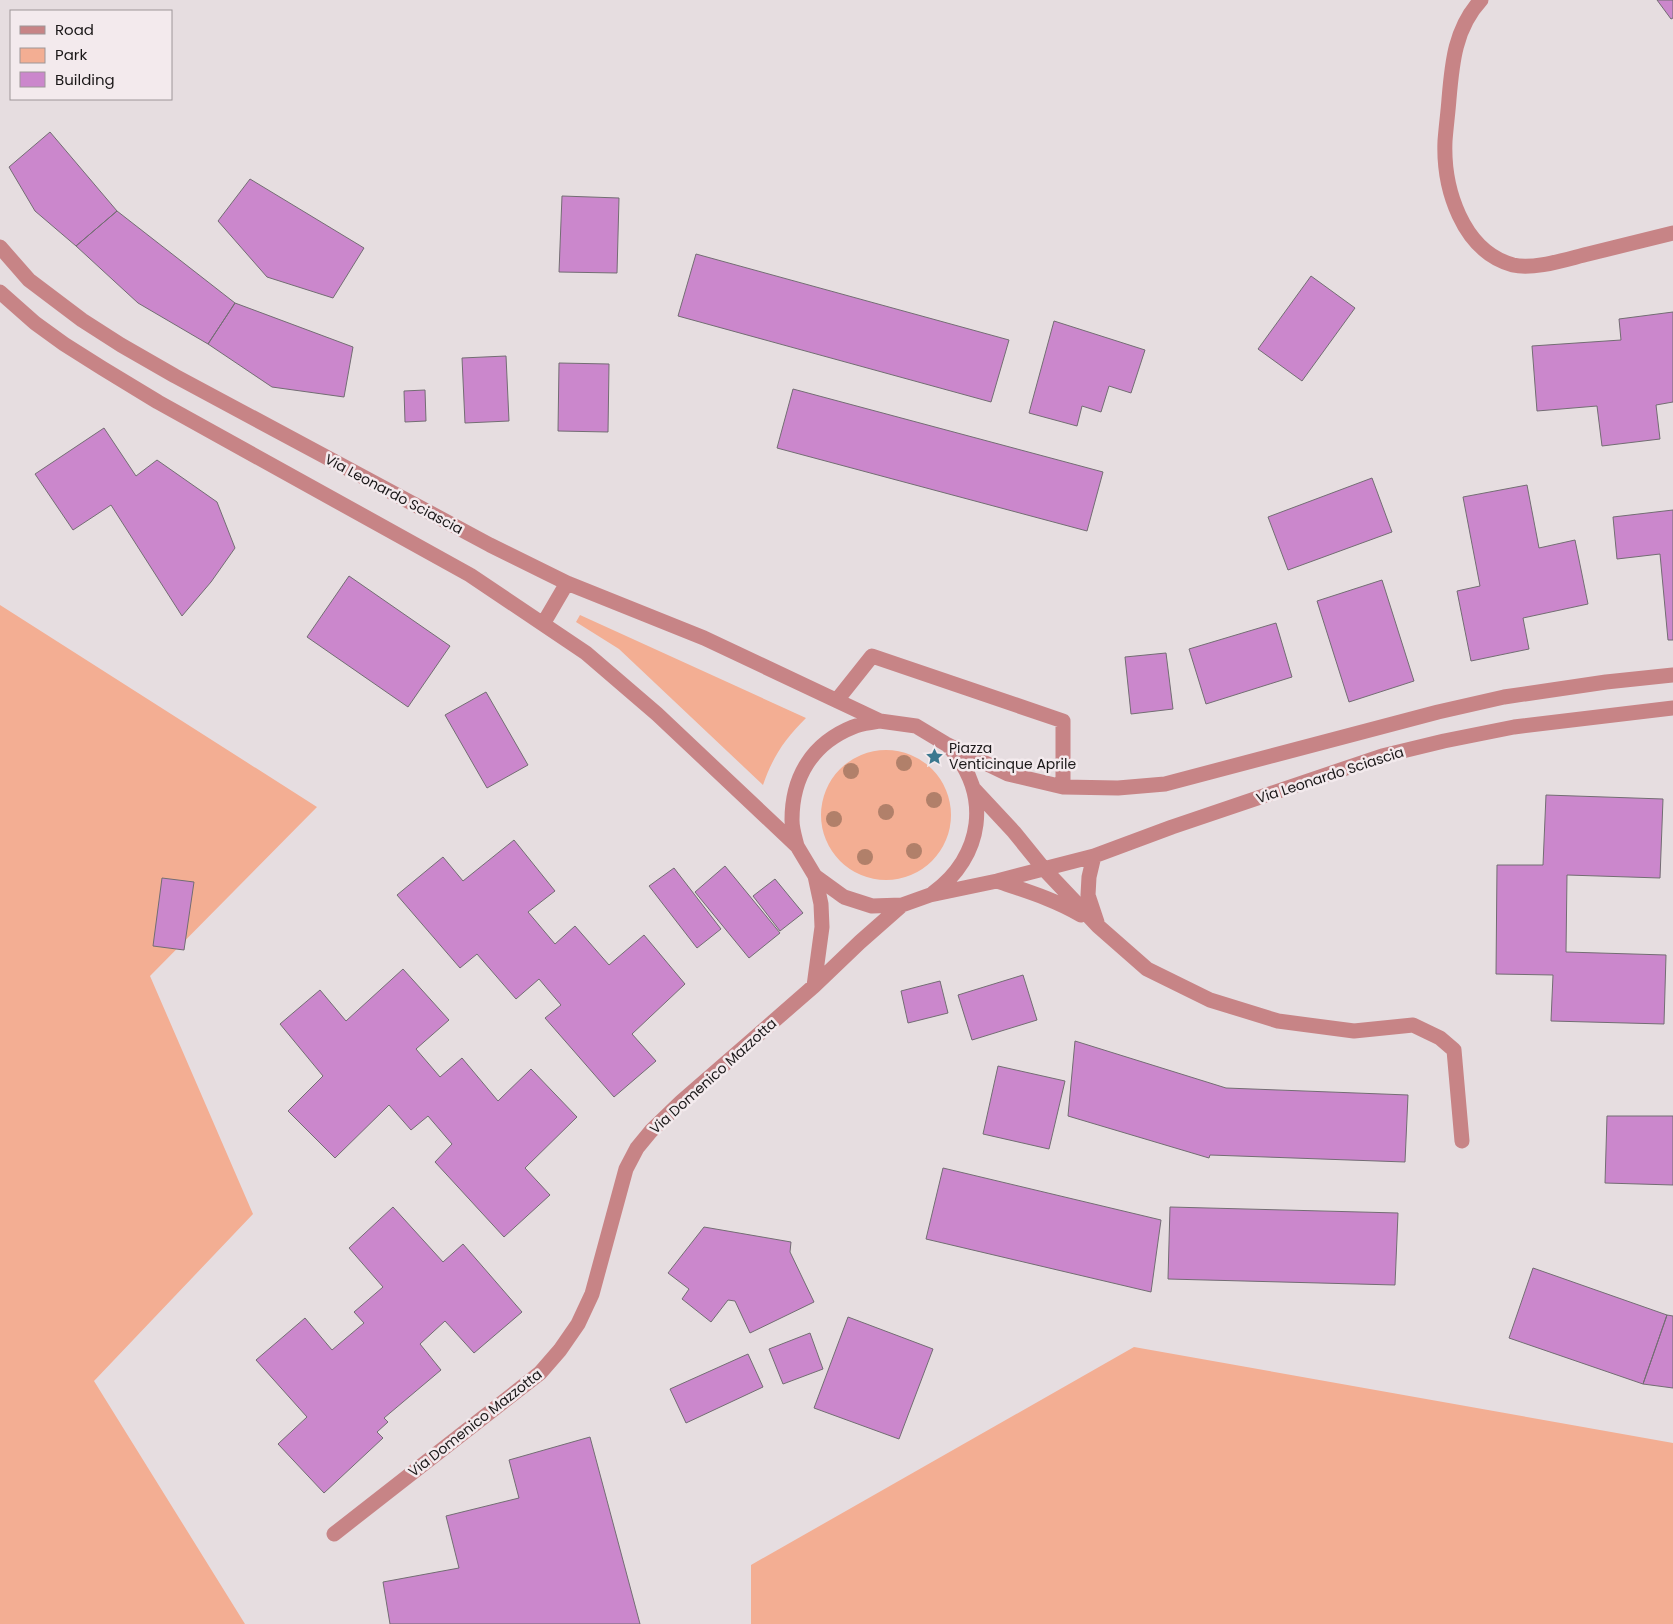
<svg xmlns="http://www.w3.org/2000/svg" width="1673" height="1624" viewBox="0 0 1673 1624" font-family="Poppins,sans-serif">
<style>
.green{fill:#f3ae93}
.building{fill:#cb87cc;stroke:#736d73}
.lines{fill:none;stroke-linecap:round;stroke-linejoin:round}
.minor{stroke:#c78486;stroke-width:15}
.tree{fill:#b1806a}
.labels{text-anchor:middle;stroke-width:5;stroke-linejoin:round;paint-order:stroke}
.street-label{font-size:14px;fill:#1b1819;stroke:#f3eaed}
.poi-label{font-size:14px;fill:#1b1819;stroke:#f3eaed;text-anchor:start}
</style>
<rect width="100%" height="100%" fill="#e6dde0"/>
<path class="green" d="M0,605L317,807L150,976L253,1214L94,1381L245,1624H0Z
M580,615L806,718C785,739 773,756 763,785L619,649L576,622Z
M821 815a65 65 0 1 1 130 0a65 65 0 1 1-130 0Z
M1134,1347L1673,1443V1624H751V1565Z"/>
<path class="building" d="M1657,0H1673V18L1671,19Z
M50,132L117,211L76,246L35,211L9,167Z
M250,179L364,248L333,298L267,277L218,221Z
M562,196L619,198L617,273L559,272Z
M117,211L235,303L208,344L138,303L76,246Z
M696,254L1009,340L991,402L678,316Z
M1311,276L1355,308L1302,381L1258,349Z
M235,303L353,347L344,397L272,387L208,344Z
M1673,312V402L1656,405L1660,439L1602,446L1597,406L1537,411L1532,346L1621,340L1619,319Z
M1054,321L1145,350L1131,393L1109,386L1101,412L1082,406L1077,426L1029,413Z
M506,356L509,421L465,423L462,358Z
M559,363L609,364L608,432L558,431Z
M793,389L1103,472L1087,531L777,448Z
M425,390L426,421L405,422L404,391Z
M104,428L136,476L157,460L217,502L235,548L211,582L182,616L111,505L73,530L35,474Z
M1372,478L1392,532L1288,570L1268,517Z
M1527,485L1539,548L1575,540L1588,604L1523,618L1529,649L1471,661L1457,591L1480,586L1463,497Z
M1673,510V640H1668L1660,554L1617,559L1613,517Z
M349,576L450,646L408,707L307,637Z
M1382,580L1414,681L1349,702L1317,601Z
M1276,623L1292,677L1206,704L1189,649Z
M1166,653L1173,709L1131,714L1125,657Z
M486,692L528,765L487,788L445,715Z
M1546,795L1663,799L1660,878L1567,875L1566,952L1666,955L1664,1024L1551,1021L1553,975L1496,974L1497,865H1543Z
M514,840L555,891L528,912L555,944L575,926L609,965L644,935L685,984L632,1034L656,1061L614,1097L545,1018L561,1005L539,979L516,999L477,954L460,968L397,895L443,857L463,881Z
M725,866L780,933L749,958L695,892Z
M674,868L721,929L697,948L649,886Z
M162,878L194,882L184,950L153,946Z
M775,879L803,913L780,931L753,896Z
M403,969L449,1020L416,1049L440,1077L462,1058L498,1101L531,1069L577,1117L525,1168L550,1195L504,1237L435,1162L452,1144L428,1116L411,1130L389,1105L335,1158L288,1111L323,1076L280,1024L320,990L346,1021Z
M1023,975L1037,1020L972,1040L958,995Z
M940,981L948,1013L908,1023L901,991Z
M1075,1041L1226,1088L1408,1095L1405,1162L1210,1155L1209,1158L1068,1116Z
M998,1066L1065,1081L1049,1149L983,1134Z
M1607,1116H1673V1185L1605,1183Z
M943,1168L1161,1220L1151,1292L926,1239Z
M393,1207L443,1262L463,1244L522,1312L474,1353L445,1321L420,1344L441,1370L384,1418L388,1422L377,1432L383,1438L324,1493L278,1444L307,1417L256,1360L305,1318L332,1350L364,1323L354,1312L383,1287L349,1248Z
M1170,1207L1398,1213L1395,1285L1168,1279Z
M704,1227L791,1242L790,1252L814,1302L750,1333L735,1301L728,1300L711,1322L682,1299L689,1289L668,1273Z
M1533,1268L1667,1315L1643,1384L1509,1338Z
M1667,1315L1673,1316V1388L1643,1384Z
M848,1317L933,1349L899,1439L814,1408Z
M810,1333L823,1369L783,1384L769,1349Z
M748,1354L763,1387L686,1423L670,1389Z
M590,1437L640,1624H390L383,1582L459,1568L446,1516L519,1498L509,1460Z"/>
<g class="lines">
<path class="minor" d="M1481,0C1455,28 1452,63 1449,99C1448,113 1446,127 1445,141C1443,188 1462,251 1513,265C1534,270 1567,259 1588,254C1616,247 1645,240 1673,233
M0,247L29,280L82,320L121,345L175,376L490,545L567,583L704,638L880,721L916,726L946,744L1008,774L1063,787L1118,788L1165,784L1438,712L1504,697L1606,682L1673,675
M0,292L35,323L64,344L102,368L158,402L470,575L586,653L657,714L797,846L815,876L844,897L872,906L902,905L930,895L997,881L1094,856L1172,827L1382,756L1444,741L1514,727L1673,708
M543,624L567,583
M837,700L872,656L1063,721V787
M974,789L1014,832L1044,869L1098,926L1147,969L1210,1000L1278,1021L1354,1031L1413,1025L1440,1038L1454,1050L1462,1141
M797,846C795,838 792,829 792,820C792,776 813,743 853,727C861,723 871,723 880,721
M1094,856L1089,877L1088,895L1097,922
M997,881C1026,891 1054,899 1081,915
M933,893C983,857 992,794 950,748
M814,986L822,927L821,904L815,876
M334,1534L540,1373L560,1350L578,1324L592,1294L626,1169L637,1148L651,1131L681,1102L814,986L860,942L902,905"/>
</g>
<g class="tree">
<circle cx="904" cy="763" r="8"/>
<circle cx="851" cy="771" r="8"/>
<circle cx="934" cy="800" r="8"/>
<circle cx="886" cy="812" r="8"/>
<circle cx="834" cy="819" r="8"/>
<circle cx="914" cy="851" r="8"/>
<circle cx="865" cy="857" r="8"/>
</g>
<defs>
<symbol id="sight-bare" viewBox="-9 -9 18 18"><path d="M0-6L1.8-2.2L6-1.7L2.9 1.2L3.7 5.4L0 3.3L-3.7 5.4L-2.9 1.2L-6-1.7L-1.8-2.2Z" fill="#3b788f" stroke="#f3eaed" stroke-width="2.5" paint-order="stroke"/></symbol>
</defs>
<g fill-rule="evenodd">
<use href="#sight-bare" x="922" y="744" width="25" height="25"/>
</g>
<g class="labels">
<g class="street-label">
<text transform="translate(394 494) rotate(28)" y="5">Via Leonardo Sciascia</text>
<text transform="translate(1330 775) rotate(-18)" y="5">Via Leonardo Sciascia</text>
<text transform="translate(713 1076) rotate(-42)" y="5">Via Domenico Mazzotta</text>
<text transform="translate(475 1423) rotate(-38)" y="5">Via Domenico Mazzotta</text>
</g>
<g class="poi-label">
<text x="949" y="753">Piazza<tspan x="949" dy="16">Venticinque Aprile</tspan></text>
</g>
</g>
<rect x="10" y="10" width="162" height="90" fill="#f3eaed" stroke="#9d9698"/>
<rect x="20" y="26" width="25" height="8" fill="#c78486" stroke="#9d9698"/>
<text x="55" y="35" font-size="15" fill="#1b1819">Road</text>
<rect x="20" y="48" width="25" height="15" fill="#f3ae93" stroke="#9d9698"/>
<text x="55" y="60" font-size="15" fill="#1b1819">Park</text>
<rect x="20" y="72" width="25" height="15" fill="#cb87cc" stroke="#9d9698"/>
<text x="55" y="85" font-size="15" fill="#1b1819">Building</text>
</svg>
